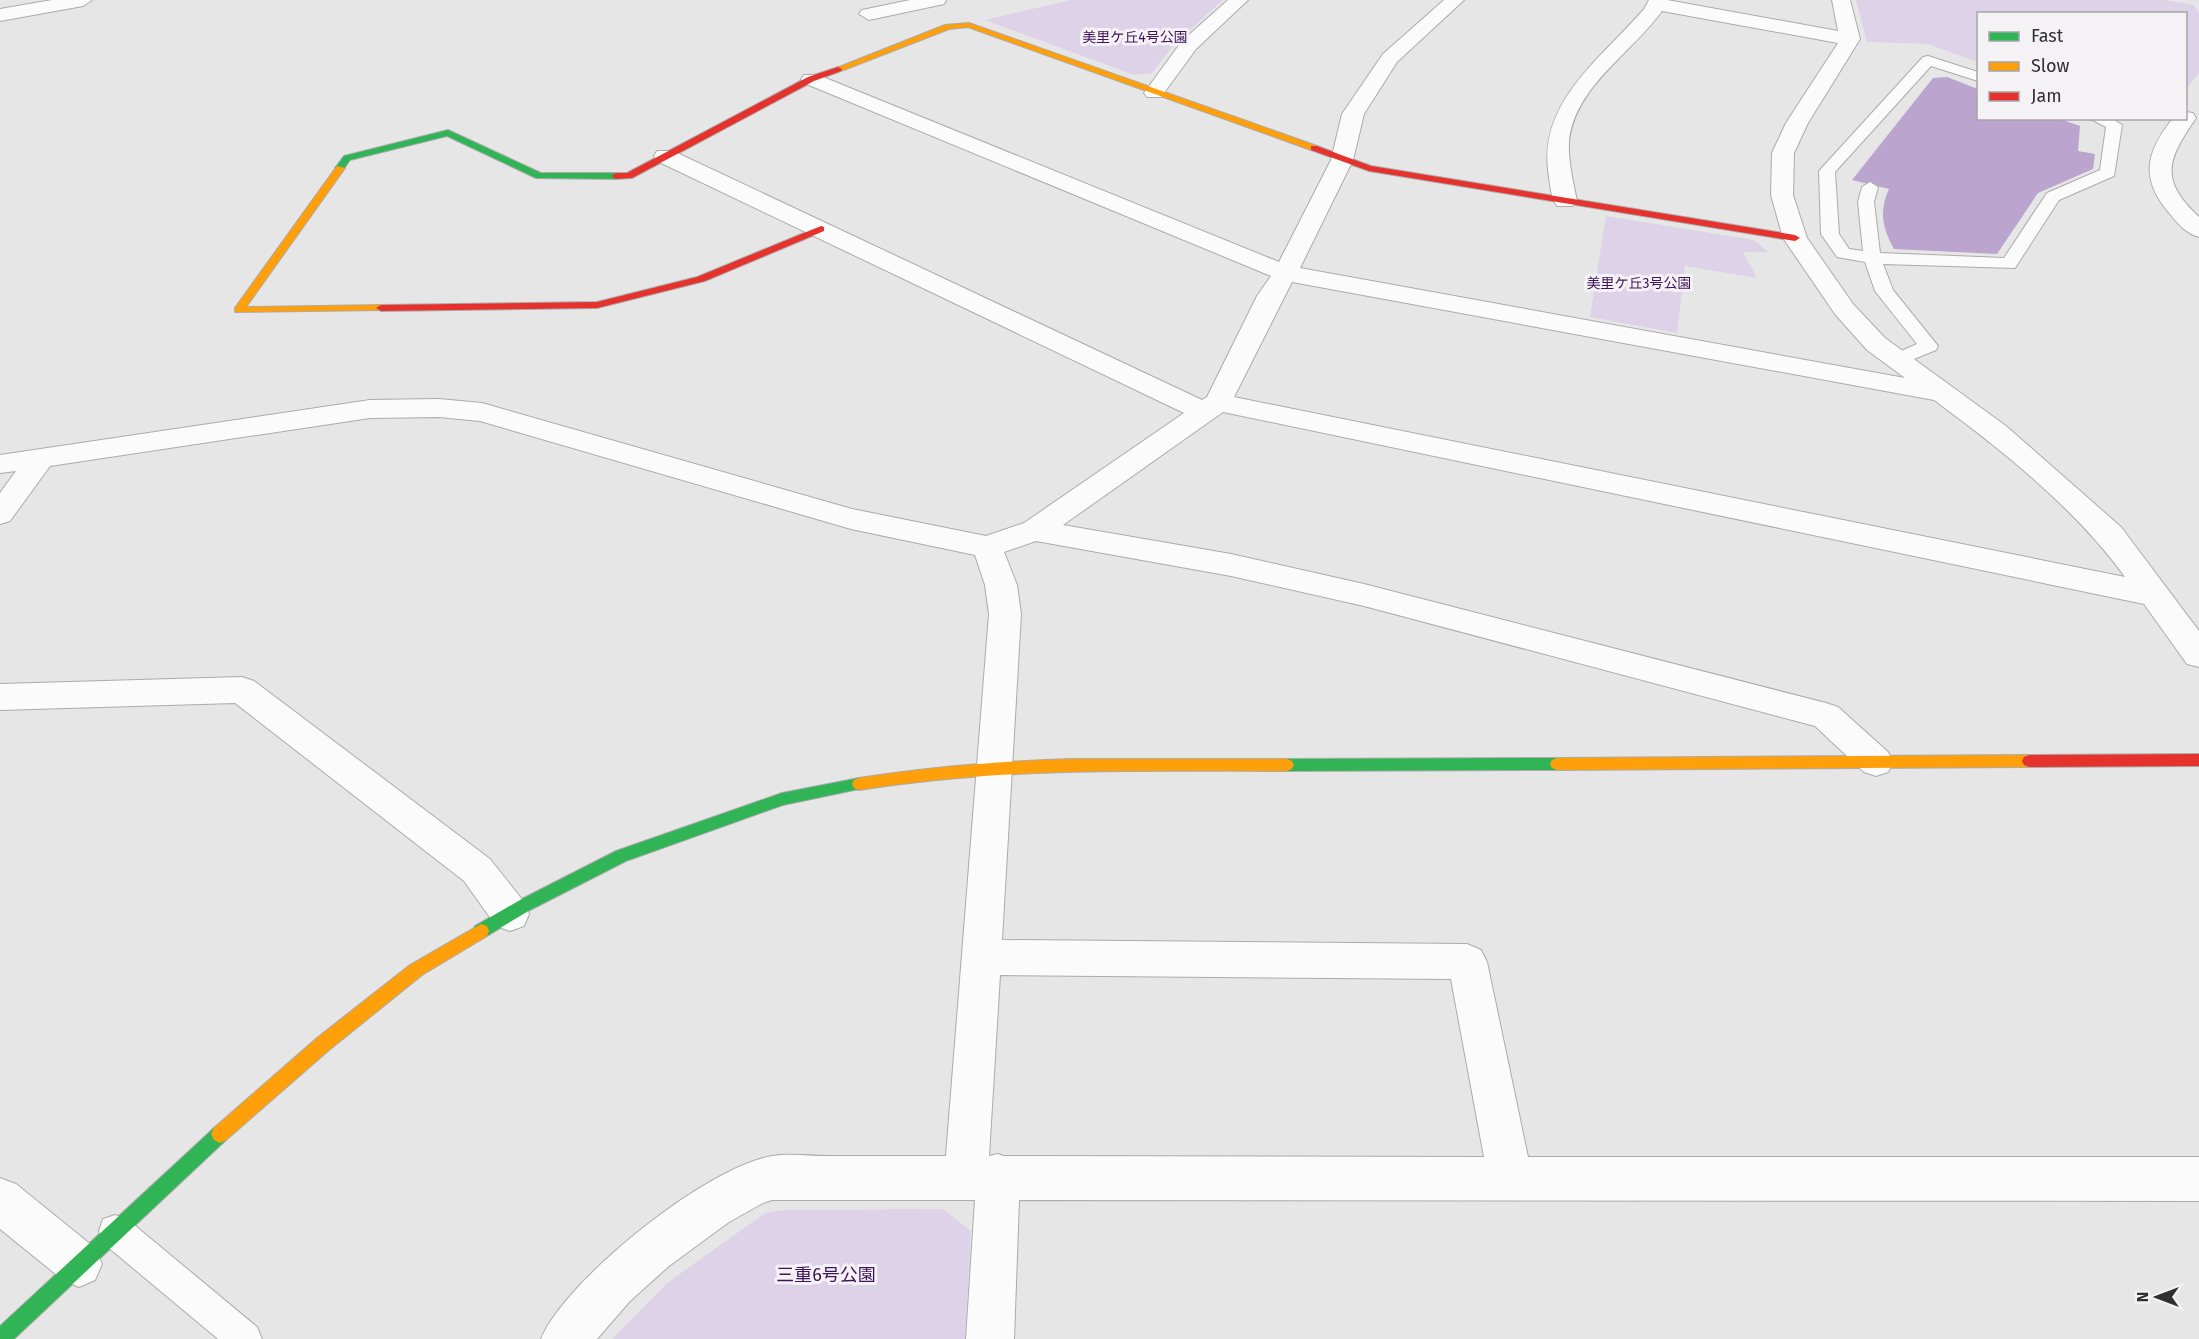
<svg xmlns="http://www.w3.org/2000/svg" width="2199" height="1339" viewBox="0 0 2199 1339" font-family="'Fira Sans','Noto Sans JP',sans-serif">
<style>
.green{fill:#ddd2e8}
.water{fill:#bba4ce}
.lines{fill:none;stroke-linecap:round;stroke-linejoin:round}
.lane-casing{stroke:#ababac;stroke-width:2}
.street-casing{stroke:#ababac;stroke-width:2}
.fast-casing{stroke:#ababac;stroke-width:2}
.slow-casing{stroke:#ababac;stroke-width:2}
.jam-casing{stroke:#ababac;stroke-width:2}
.lane{fill:#fbfbfb;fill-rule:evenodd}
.street{fill:#fbfbfb;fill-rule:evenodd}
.fast{fill:#30b455;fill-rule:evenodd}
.slow{fill:#ff9f0a;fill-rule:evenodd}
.jam{fill:#e5322d;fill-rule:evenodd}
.labels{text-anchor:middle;stroke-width:6;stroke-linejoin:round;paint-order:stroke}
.far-park-label{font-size:14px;fill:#3f135a;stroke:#f4f2f5}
.near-park-label{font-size:18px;fill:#3f135a;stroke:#f4f2f5}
</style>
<rect width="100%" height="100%" fill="#e6e6e7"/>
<path class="green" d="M1071,0H1223L1175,43L1152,73L1134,75L985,20Z
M1856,0H2165L2194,5L2199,13V73L2186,89V14H1978V62L1928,44L1867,42Z
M1606,216L1754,240L1768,252H1743L1757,278L1685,266L1677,333L1590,317Z
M943,1209L971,1231L965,1339H612L667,1283L765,1213L786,1210Z"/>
<path class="water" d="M1947,77L1978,89V118L2060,119L2080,126L2078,151L2095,154L2093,169L2038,193L1997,254L1894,249C1882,227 1879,211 1889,189L1852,180L1933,78Z"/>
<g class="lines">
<defs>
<path id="lane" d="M1928,56L1978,72V81L1931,66L1835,172L1839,234L1849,249L1863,251L1858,202L1862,187L1870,182L1878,187L1874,202L1880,253L2004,258L2047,193L2100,170L2106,127L2089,118H2111L2122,125L2114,176L2059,200L2015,268L1883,264L1893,290L1938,346L1936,350L1897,366L1887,360L1890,356L1917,344L1875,291L1865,262L1837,257L1821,234L1819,171L1923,57Z
M115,1215L127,1219L257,1327L262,1339H218L103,1243L99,1231L103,1219Z"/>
<path id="street" d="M52,0H92L83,6L0,21V9Z
M910,0H946L944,4L869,20L859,14L862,10Z
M1228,0H1248L1196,49L1161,97H1147L1144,93L1182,41Z
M1444,0H1464L1397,62L1364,114L1353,160L1300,268L1905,378L1867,350L1835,314L1783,238L1771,195L1772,153L1786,123L1838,43L1662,11C1633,52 1575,86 1569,141C1568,161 1573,181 1577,201L1573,206H1557C1550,196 1550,182 1548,170C1540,100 1603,57 1644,9L1649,0H1667L1838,31L1832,0H1850L1860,39L1808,123L1794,153L1793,195L1807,238L1853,304L1885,338L2006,426L2121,527L2199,631V667L2187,664L2144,604L1223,412L1063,525L1231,554L1364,584L1826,703L1838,707L1888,752L1893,762L1888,772L1876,776L1864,772L1815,726L1364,606L1231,576L1036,541L1004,552L1017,585L1021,614L1002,940L1467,944L1481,950L1487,962L1528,1157H2199V1201L1019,1200L1014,1339H966L975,1200H772L763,1203L729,1222L669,1266L630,1301L597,1339H541C566,1279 708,1166 772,1156C790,1153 810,1156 827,1156C867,1156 906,1156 946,1156L989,614L985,585L975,555L851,529L480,421L439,417L370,418L50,466L10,521L0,524V493L16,471L0,473V455L370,400L439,399L482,403L852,509L986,536L1024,523L1184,413L657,161L654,156L657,151H673L1202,400L1207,397L1257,296L1271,276L804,83L801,79L804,75H818L1279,262L1331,160L1342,114L1383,54ZM1292,282L1934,400C2002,450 2076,509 2125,577L1234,397ZM1000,975L1451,979L1484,1157L1003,1156L998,1154L989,1156Z
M2186,112L2193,113L2196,118C2168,159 2158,179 2199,217V237C2187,234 2178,224 2170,214C2140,179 2145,153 2173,118H2186Z
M242,677L254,681L490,859L524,902L529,914L524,926L510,931L496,926L464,881L235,703L0,710V684Z
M0,1178L16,1184L95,1248L102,1264L95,1280L79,1287L63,1280L0,1229Z"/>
<path id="fast" d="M448,130L541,173H616L621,176L616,179L536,178L447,136L350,160L343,170L335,168L344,156Z
M1557,758L1562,760L1564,764L1562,768L1557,770L1287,771L1282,769L1280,765L1282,761L1287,759Z
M859,778L864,780L866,784L864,788L783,805L626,861L530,910L487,936L481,938L475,936L473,931L475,926L520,900L616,851L782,793Z
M220,1125L226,1128L229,1134L226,1140L14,1339H0V1326L214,1128Z"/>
<path id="slow" d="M969,23L1317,146L1318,148L1311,150L968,27L949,29L841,71L834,69L945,25Z
M337,166L345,168L246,307L381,305L386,308L385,310L235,312V308Z
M2029,755L2034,757L2036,761L2034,765L2029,767L1557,770L1552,768L1550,764L1552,760L1557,758Z
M1072,759H1287L1292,761L1294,765L1292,769L1287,771C1143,771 1001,767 859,790L854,788L852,784L854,780L859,778C930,767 1000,761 1072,759Z
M481,924L487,926L489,931L487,936L422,975L329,1050L226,1140L220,1143L214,1140L211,1134L214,1128L317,1038L410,965Z"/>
<path id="jam" d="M838,67L842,69L841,71L814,81L632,178L616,179L611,176L616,173H627L808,77Z
M1311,146H1317L1371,166L1795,235L1800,238L1795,241L1369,171L1311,150Z
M821,226L824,227V231L705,281L597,308L381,311L376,308L381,305L597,302L697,277Z
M2199,754V766L2029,767L2024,765L2022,761L2024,757L2029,755Z"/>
</defs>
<use href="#lane" class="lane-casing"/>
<use href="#street" class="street-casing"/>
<use href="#fast" class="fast-casing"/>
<use href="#slow" class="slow-casing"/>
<use href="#jam" class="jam-casing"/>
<use href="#lane" class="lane"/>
<use href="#street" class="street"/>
<use href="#fast" class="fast"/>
<use href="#slow" class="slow"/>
<use href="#jam" class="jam"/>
</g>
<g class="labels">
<g class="far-park-label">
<text x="1135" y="42">美里ケ丘4号公園</text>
<text x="1639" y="288">美里ケ丘3号公園</text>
</g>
<g class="near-park-label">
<text x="826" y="1281">三重6号公園</text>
</g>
</g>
<rect x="1977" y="12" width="210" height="108" fill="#f4f2f5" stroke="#a6a4a7" stroke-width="1.5"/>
<rect x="1989" y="32" width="30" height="9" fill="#30b455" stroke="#a6a4a7" stroke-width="1.5"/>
<text x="2031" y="42" font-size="18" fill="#303031">Fast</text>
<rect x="1989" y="62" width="30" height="9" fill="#ff9f0a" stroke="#a6a4a7" stroke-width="1.5"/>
<text x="2031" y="72" font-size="18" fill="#303031">Slow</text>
<rect x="1989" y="92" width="30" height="9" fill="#e5322d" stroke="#a6a4a7" stroke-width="1.5"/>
<text x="2031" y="102" font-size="18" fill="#303031">Jam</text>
<g transform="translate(2157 1297) rotate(270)" stroke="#f4f2f5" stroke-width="4.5" paint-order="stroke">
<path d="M0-4.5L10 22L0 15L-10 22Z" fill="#303031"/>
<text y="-9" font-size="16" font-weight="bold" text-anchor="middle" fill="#303031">N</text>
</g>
</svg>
